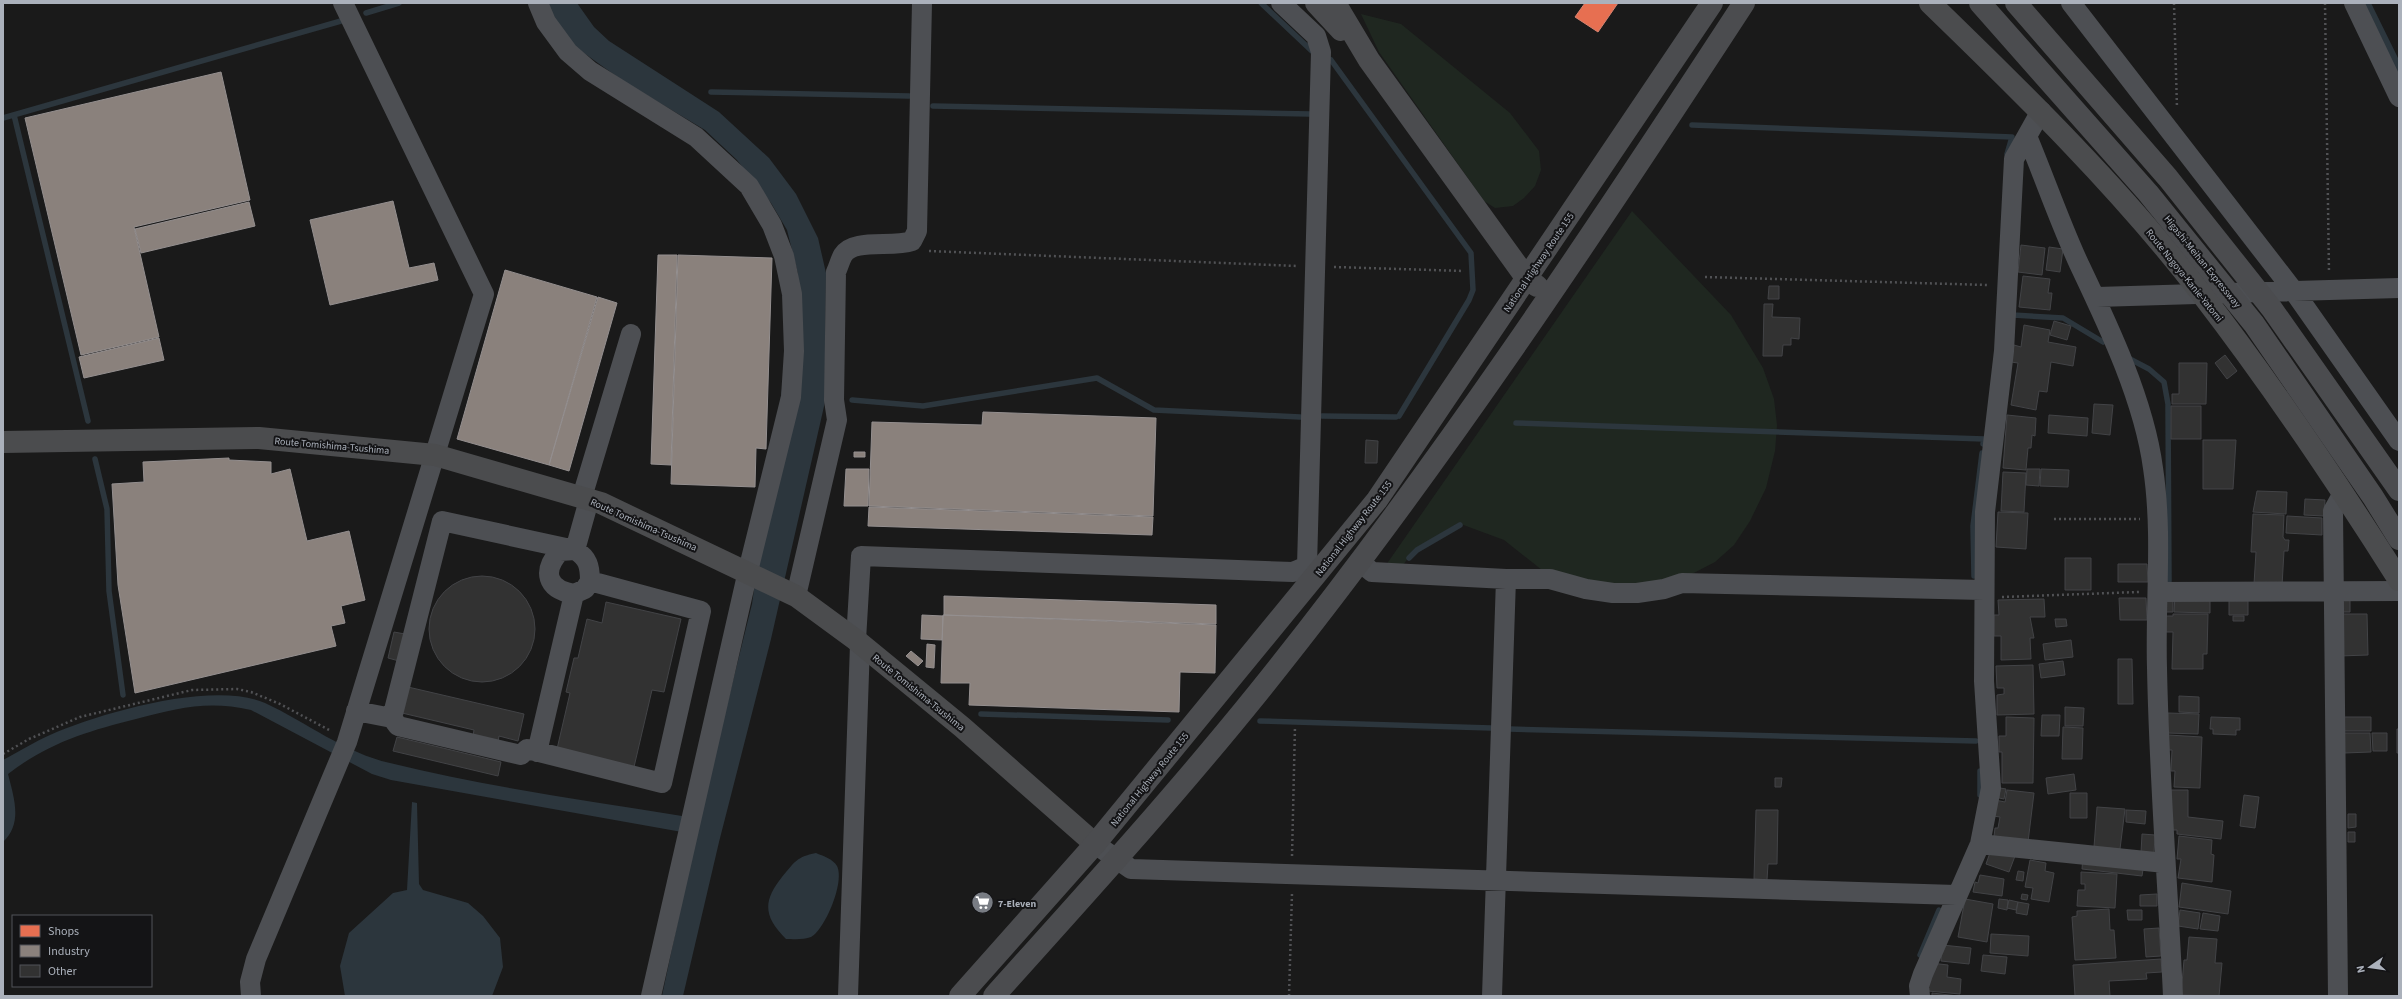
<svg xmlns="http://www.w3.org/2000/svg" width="2402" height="999" viewBox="0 0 2402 999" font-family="'Source Sans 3',sans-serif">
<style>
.green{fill:#1f2720}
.water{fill:#2c363d}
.shops{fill:#e76f51;stroke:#d58371}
.industry{fill:#8a817c;stroke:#948f8f}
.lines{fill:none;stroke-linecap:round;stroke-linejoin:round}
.stream{stroke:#2c363d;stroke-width:5.5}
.building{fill:#323232;stroke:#424346}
.path{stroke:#505154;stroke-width:2.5;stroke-dasharray:2 3;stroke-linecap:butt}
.minor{stroke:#4d4f53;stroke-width:20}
.major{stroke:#4b4c4e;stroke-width:22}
.highway{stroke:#4b4c4f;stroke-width:22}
.highway-bridge{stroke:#4b4c4f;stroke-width:22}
.labels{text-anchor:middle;stroke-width:4;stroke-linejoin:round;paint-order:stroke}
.street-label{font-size:10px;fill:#abb1bb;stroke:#141416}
.poi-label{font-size:10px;font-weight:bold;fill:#abb1bb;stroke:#141416;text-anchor:start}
</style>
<rect width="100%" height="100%" fill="#1a1a1a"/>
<path class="green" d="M1361,14L1401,24L1510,113L1539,151L1541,170L1535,186L1524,198L1513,206L1495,208L1484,201L1379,52Z
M1632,211L1731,315L1763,368L1774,399L1777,425L1775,451L1766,488L1750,521L1734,545L1715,562L1686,577L1627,588L1547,574L1504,540L1458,523L1414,550L1401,568L1386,565Z"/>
<path class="water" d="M548,3H577L594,27L609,41L719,112L769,158L796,194L818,238L826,273L825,402L771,639L719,842L683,996H662L695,839L682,832L391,780L372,774L251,710C208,700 178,708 136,719C88,731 48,743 8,774C14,798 23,823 3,842V760C18,752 34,742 50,735C99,713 214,680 265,703C306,722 345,753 390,763C486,787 584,800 682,816L700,814L752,604L798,274L787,230L771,203L737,160L705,130L623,81L570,43L553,16Z
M2361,3H2371L2399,60V79Z
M412,802L417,803L419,884L423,890L468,903L483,916L500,938L503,967L492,996H345L340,966L349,933L393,893L407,890Z
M816,853C823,856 833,859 837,866C845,882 825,929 811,937C804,940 793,939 786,939C763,916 763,901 782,877C795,862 796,857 816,853Z"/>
<path class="shops" d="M1585,3H1618L1598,32L1575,17Z"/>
<path class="industry" d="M221,72L250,200L134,227L159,337L81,355L25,118Z
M393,201L409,268L434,263L438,280L330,305L310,220Z
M249,202L255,226L141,253L135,229Z
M658,255H677L671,465L651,464Z
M678,255L772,258L766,449L756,448L755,487L671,484Z
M505,270L597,297L549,465L457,439Z
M598,297L617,303L569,471L549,465Z
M159,338L164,360L84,378L79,357Z
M983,412L1156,418L1153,516L869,506L872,422L982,425Z
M854,452H865V457H854Z
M229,458V460L271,462V474L290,469L307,541L349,531L365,600L341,606L345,623L331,626L336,646L135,693L118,585L112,484L144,482L143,462Z
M846,469H869L868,506H844Z
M869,507L1153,517L1152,535L868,526Z
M944,596L1216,605V624L944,615Z
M922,615L943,616L942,640L921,639Z
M943,615L1216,625L1215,673L1180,672L1179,712L969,705L970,683H941Z
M927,644L935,645L934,668L926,667Z
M911,651L923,661L918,666L906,656Z"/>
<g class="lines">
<path class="stream" d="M1261,3L1314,53
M366,13L399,3
M1331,60L1471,253L1473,290L1469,300L1399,416
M711,92L909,96
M933,106L1310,114
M14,115L88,421
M3,118L341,21
M1692,125L2012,137L2007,154
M2013,315L2063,318L2103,342
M2128,358L2149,369L2164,382L2168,404L2169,581
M852,400L923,406L1097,378L1154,410L1300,417
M1322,416L1396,417
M1516,423L1984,439L1983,444
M95,459L107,509L109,591L123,695
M1409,558L1417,550L1460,525
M1974,576L1973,526L1982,453
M981,714L1168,720
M1260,721L1491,728
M1509,729L1976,741
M1980,771V795
M1920,955L1939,910"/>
</g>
<path class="building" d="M2021,245L2045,248L2042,275L2018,272Z
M2049,247L2063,249L2060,272L2046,270Z
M2023,276L2050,279L2048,293H2052L2050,310L2019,307Z
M1769,286H1779V299H1768Z
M1764,304H1773L1772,317L1800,318L1799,339L1791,338V345H1783L1782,356H1763Z
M2054,321L2071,326L2067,340L2050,335Z
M2024,325L2050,330L2048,342L2076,347L2073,366L2051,362L2047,392L2039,391L2036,410L2011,405L2018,363L2011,362L2014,345L2021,347Z
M2225,355L2237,371L2227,379L2215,363Z
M2179,363H2207L2206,404H2172V394H2179Z
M2094,404L2113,405L2110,435L2092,433Z
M2171,406H2201V439H2171Z
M2007,415L2036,418L2035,436L2032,435L2031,448H2028L2026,470L2003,468Z
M2049,415L2088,418L2087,436L2048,433Z
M1366,440L1378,441L1377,463H1365Z
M2203,440H2236L2233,489H2203Z
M2027,469H2040L2039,486L2026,485Z
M2041,469L2069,470L2068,487L2040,486Z
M2003,472L2026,473L2024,512L2001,511Z
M2257,491L2287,492L2286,514L2253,512Z
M2305,499L2325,500L2324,516L2304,515Z
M1998,512L2028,513L2026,549L1996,547Z
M2253,514L2284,515L2283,537L2285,540H2289L2288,551H2284L2282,586L2254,584L2256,552H2251Z
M2287,516L2322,518V535L2286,533Z
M2065,558H2091V590H2065Z
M2118,564H2147L2148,582H2118Z
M429 629a53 53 0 1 1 106 0a53 53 0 1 1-106 0Z
M2166,595H2173V612H2166Z
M2175,595H2210V613L2174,612Z
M2229,596L2248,597V615H2229Z
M2119,598H2146L2147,620H2120Z
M2336,598H2350V612H2336Z
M2044,599L2045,617H2030L2034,638H2030L2031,659L2001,660V636H1994V615H1999L1998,600Z
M606,602L681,619L664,692L652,690L634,767L557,749L570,693L566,692L574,658H578L587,619L602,623Z
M2173,614H2208L2207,654H2203V669H2172L2173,632H2166V616H2173Z
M2339,614H2367L2368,655L2339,656Z
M2233,616H2244V621H2233Z
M2055,619H2066L2067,626L2056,627Z
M394,632L405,634L399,661L388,658Z
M2071,640L2073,657L2045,660L2043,644Z
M2118,659H2132L2133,704H2118Z
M2063,661L2065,675L2041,678L2039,664Z
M2033,665L2034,714L1997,715V695L2004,694V688H1997L1996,666Z
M408,687L524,714L518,741L499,736L498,742L473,736L474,730L402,713Z
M2179,696L2199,697V713L2179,712Z
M2065,707L2084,708L2083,726H2065Z
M2168,713L2199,714L2198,734L2167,733Z
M2042,715H2060L2059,736H2041Z
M2006,717L2034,718L2033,783H2002V752H1999V736H2006Z
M2211,717L2240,718V730H2236V735L2213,734V729H2210Z
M2343,717H2371V731H2343Z
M2063,727L2083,728L2082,759H2062Z
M2397,729H2399V753H2397Z
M2343,733H2370L2371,752L2344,753Z
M2372,733H2387V751H2373Z
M2168,735L2202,737L2200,788L2174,787L2175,771H2171L2172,750H2167Z
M397,737L501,762L498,776L393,751Z
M2074,774L2076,790L2048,794L2046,778Z
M1775,778H1782L1781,787H1775Z
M2000,788L2006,789L2004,799L1999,798Z
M2007,790L2034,793L2028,842L1994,837L1995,828H1998L2000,817L1993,816L1995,800L2005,802Z
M2171,790H2188V817L2223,821L2221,839L2177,834V830H2171Z
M2070,793H2087V818H2070Z
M2244,795L2259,797L2255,828L2240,826Z
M2097,807L2125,809L2120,849L2094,847Z
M1756,810H1778L1777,864H1768L1767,880L1754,879Z
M2126,810L2146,811L2145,824L2126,822Z
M2348,814H2356V827L2348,828Z
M2348,832H2355V842H2348Z
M2142,834L2155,835L2154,854L2141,853Z
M2179,836L2212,840L2211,854L2214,855L2212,882L2178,878L2181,859H2177Z
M1992,847L2015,856L2009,872L1986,864Z
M2083,856L2144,863L2142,876L2082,869Z
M2030,860L2046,863L2045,871L2054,873L2049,902L2031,899L2033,888L2025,887Z
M2018,871L2024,872L2023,881L2016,880Z
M2081,872L2117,874L2115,908L2077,906L2078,890H2085V884H2081Z
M1980,875L2004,879L2002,896L1973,892L1975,882L1978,883Z
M2182,883L2231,891L2228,914L2179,907Z
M2022,894L2028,895L2027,900L2021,899Z
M2157,894V906H2140V895Z
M1965,899L1993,904L1987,942L1958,937Z
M1999,899L2008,900L2007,910L1998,908Z
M2009,900L2018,902L2016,910L2007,908Z
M2018,902L2029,904L2027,915L2016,913Z
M2109,909L2110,930H2114L2116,958L2075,960L2072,917L2077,916V911Z
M2127,910H2142V920H2128Z
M2180,910L2200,913L2198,929L2178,926Z
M2203,913L2220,916L2218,931L2200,929Z
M2159,928L2161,956L2146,957L2144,929Z
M1991,934L2029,936L2028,956L1990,953Z
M2189,937L2217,939L2215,963H2222L2219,996L2181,995L2184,960H2187Z
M1942,945L1971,948L1969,964L1941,961Z
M1983,955L2007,957L2005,974L1981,971Z
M2161,959L2162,972L2146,973L2147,979L2109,981L2110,996H2075L2073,965Z
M1931,963L1948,965L1947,977L1961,979L1960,994L1928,991Z
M1932,993L1958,996H1932Z"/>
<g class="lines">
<path class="path" d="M2174,3L2177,108
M2325,3L2329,273
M929,251L1297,266
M1334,267L1464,271
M1705,277L1988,285
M2054,519H2140
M2002,597L2139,592
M3,754L29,739L80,717L192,690L237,689L251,692L280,704L331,731
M1292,856L1295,726
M1289,996L1292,893"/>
<path class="minor" d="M538,3L546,22L568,52L590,71L696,137L749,186L772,225L784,256L792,294L794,351L791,397L748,571L651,996
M1281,3L1316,36L1321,52L1307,566L1316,575
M2071,3L2293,290L2399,441
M2354,3L2399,97
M2041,111L2027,136C2045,179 2060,223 2079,264C2108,325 2144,400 2153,468C2163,534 2155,601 2157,668C2159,777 2168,887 2173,996
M2097,297L2399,288
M582,497L631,334
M1360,562L1372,572L1506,579H1550L1586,589L1613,593H1637L1664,589L1682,583L1983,590
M2158,592L2399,591
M574,594C546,589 542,571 560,551L575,550L589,500
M796,596L837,420L834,400L836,272C839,266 840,260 843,255C853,238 892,248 912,241L917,231L922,3
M856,640L861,556L1293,572L1307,566
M356,711L392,718L442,521L575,550C588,558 590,566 590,581L701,611L662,783L527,749L521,755L398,726L392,718
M537,752L574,594L585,589L590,581
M1095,844L1131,869L1956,895
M1980,844L2165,863
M251,996L250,982L256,959L347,742L484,294L343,3
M848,996L860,644
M1492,996L1506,579
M1920,996L1919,986L1923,974L1980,844L1991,788L1984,681L1985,512L2004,351L2014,159L2027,136
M2338,996L2333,511L2343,493"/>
<path class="major" d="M1930,3C2025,95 2120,188 2201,293C2272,385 2337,482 2399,580
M3,442L259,438L435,455L601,503L796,596L856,640L962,727L1095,844"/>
<path class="highway" d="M1316,3L1341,30
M1335,3L1369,60L1527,279L1537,286
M960,996L1095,844L1377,500L1712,3
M994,996C1083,897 1173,798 1257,694C1434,474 1590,239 1744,3"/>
<path class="highway-bridge" d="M1980,3L2148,193L2254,324L2373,497L2399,539
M2016,3L2168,178L2272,309L2399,490"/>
</g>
<defs>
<symbol id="supermarket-disc" viewBox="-11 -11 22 22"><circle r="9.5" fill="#787c83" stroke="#141416"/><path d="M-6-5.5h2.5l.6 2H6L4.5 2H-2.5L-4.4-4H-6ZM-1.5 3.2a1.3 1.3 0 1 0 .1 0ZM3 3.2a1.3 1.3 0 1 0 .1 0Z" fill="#fff"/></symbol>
</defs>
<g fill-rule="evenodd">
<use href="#supermarket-disc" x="970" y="890" width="25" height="25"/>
</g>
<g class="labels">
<g class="street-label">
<text transform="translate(2203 261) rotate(51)" y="4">Higashi-Meihan Expressway</text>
<text transform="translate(1538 262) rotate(-56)" y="4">National Highway Route 155</text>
<text transform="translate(2185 275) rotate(51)" y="4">Route Nagoya-Kanie-Yatomi</text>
<text transform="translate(332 445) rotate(5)" y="4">Route Tomishima-Tsushima</text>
<text transform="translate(644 524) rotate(24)" y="4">Route Tomishima-Tsushima</text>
<text transform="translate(1353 528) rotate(-52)" y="4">National Highway Route 155</text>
<text transform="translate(919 692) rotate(39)" y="4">Route Tomishima-Tsushima</text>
<text transform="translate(1149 779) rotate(-51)" y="4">National Highway Route 155</text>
</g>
<g class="poi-label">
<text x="998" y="907">7-Eleven</text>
</g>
</g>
<rect width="2402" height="999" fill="none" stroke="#abb1bb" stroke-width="8"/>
<rect x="12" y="915" width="140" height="72" fill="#141416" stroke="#505358"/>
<rect x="20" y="925" width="20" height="12" fill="#e76f51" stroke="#505358"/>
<text x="48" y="935" font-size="12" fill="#abb1bb">Shops</text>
<rect x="20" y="945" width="20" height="12" fill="#8a817c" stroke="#505358"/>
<text x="48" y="955" font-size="12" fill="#abb1bb">Industry</text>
<rect x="20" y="965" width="20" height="12" fill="#323232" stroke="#505358"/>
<text x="48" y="975" font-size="12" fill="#abb1bb">Other</text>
<g transform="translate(2370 967) rotate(257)" stroke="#141416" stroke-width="3" paint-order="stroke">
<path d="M0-3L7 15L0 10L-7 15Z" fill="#abb1bb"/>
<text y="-6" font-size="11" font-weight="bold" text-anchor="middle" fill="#abb1bb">N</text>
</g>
</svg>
